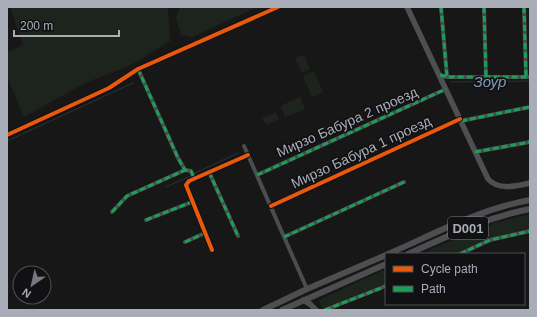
<svg xmlns="http://www.w3.org/2000/svg" width="537" height="317" viewBox="0 0 537 317" font-family="Helvetica,sans-serif">
<style>
.green{fill:#1d241e}
.lines{fill:none;stroke-linecap:round;stroke-linejoin:round}
.stream{stroke:#2a3239;stroke-width:1}
.minor{stroke:#4b4c50;stroke-width:4}
.major{stroke:#4d4f52;stroke-width:5.5}
.highway{stroke:#4e4e51;stroke-width:6}
.quiet{stroke:#1a9f57;stroke-width:3;stroke-dasharray:6 3;stroke-linecap:butt}
.cycleway-casing{stroke:#111113;stroke-width:6}
.cycleway{stroke:#e8590c;stroke-width:4}
.labels{text-anchor:middle;stroke-width:3.5;stroke-linejoin:round;paint-order:stroke}
.shield{fill:#111113;stroke:#7b7e86;stroke-width:1}
.shield-label{font-size:13px;font-weight:bold;fill:#a8adb8}
.street-label{font-size:14px;fill:#a8adb8;stroke:#111113}
.water-label{font-size:15px;font-style:italic;fill:#7f9bb3;stroke:#111113}
</style>
<rect width="100%" height="100%" fill="#171717"/>
<path class="green" d="M10,7H168L170,41L133,64L85,83L24,117L7,77V52L23,45Z
M180,7H257L192,37L181,35L176,18Z
M304,55L310,69L302,73L295,58Z
M314,71L323,92L312,97L303,76Z
M300,97L305,109L285,117L280,106Z
M276,112L279,119L266,125L262,118Z
M530,214V231L499,238L460,254H425L431,249L495,223Z
M386,269V286L327,309L322,308L319,301L323,298Z"/>
<g class="lines">
<path class="stream" d="M451,82L530,81
M7,141L133,83
M193,174L238,153
M166,187L190,176"/>
<path class="minor" d="M441,7L447,77
M484,7L486,77
M524,7L526,77
M138,69L178,158L185,170L191,171L194,178
M440,75L447,77H530
M461,121L530,107
M7,135L109,88L138,69L278,7
M244,146L307,289
M475,152L530,142
M209,172L238,236
M257,175L446,89
M271,206L460,119
M112,212L127,196L185,170
M146,220L192,202
M284,237L404,182
M185,242L205,233
M212,250L186,185L189,181L248,155
M460,254L490,240L530,231
M325,310L386,286"/>
<path class="major" d="M407,7L488,179C499,191 516,186 530,183
M303,300L310,304L316,310"/>
<path class="highway" d="M388,254C434,234 480,209 530,200
M408,254C448,236 487,217 530,209
M263,310L307,289L386,255
M282,310L386,264"/>
<path class="quiet" d="M441,7L447,77
M484,7L486,77
M524,7L526,77
M138,69L178,158L185,170L191,171L194,178
M440,75L447,77H530
M461,121L530,107
M475,152L530,142
M209,172L238,236
M257,175L446,89
M112,212L127,196L185,170
M146,220L192,202
M284,237L404,182
M185,242L205,233
M460,254L490,240L530,231
M325,310L386,286"/>
<defs>
<path id="cycleway" d="M7,135L109,88L138,69L278,7
M271,206L460,119
M212,250L186,185L189,181L248,155"/>
</defs>
<use href="#cycleway" class="cycleway-casing"/>
<use href="#cycleway" class="cycleway"/>
</g>
<g class="labels">
<rect class="shield" x="448" y="217" width="40" height="22" rx="3"/>
<g class="shield-label">
<text x="468" y="233">D001</text>
</g>
<g class="street-label">
<text transform="translate(347 122) rotate(-24)" y="5">Мирзо Бабура 2 проезд</text>
<text transform="translate(361 152) rotate(-25)" y="5">Мирзо Бабура 1 проезд</text>
</g>
<g class="water-label">
<text x="490" y="87">Зоур</text>
</g>
</g>
<rect width="537" height="317" fill="none" stroke="#a8adb8" stroke-width="16"/>
<rect x="385" y="253" width="140" height="52" fill="#111113" stroke="#4d4f55"/>
<rect x="393" y="266" width="20" height="6" fill="#e8590c" stroke="#4d4f55"/>
<text x="421" y="273" font-size="12" fill="#a8adb8">Cycle path</text>
<rect x="393" y="286" width="20" height="6" fill="#1a9f57" stroke="#4d4f55"/>
<text x="421" y="293" font-size="12" fill="#a8adb8">Path</text>
<g transform="translate(32 285) rotate(214)"><circle r="19" fill="#111113" stroke="#4d4f55"/>
<path d="M0-3L7 15L0 10L-7 15Z" fill="#757880"/>
<text y="-6" font-size="11" font-weight="bold" text-anchor="middle" fill="#a8adb8">N</text>
</g>
<path d="M14 30v6h105v-6" fill="none" stroke="#a8adb8" stroke-width="2"/>
<text x="20" y="30" font-size="12" fill="#a8adb8" stroke="#111113" stroke-width="3" paint-order="stroke">200 m</text>
</svg>
